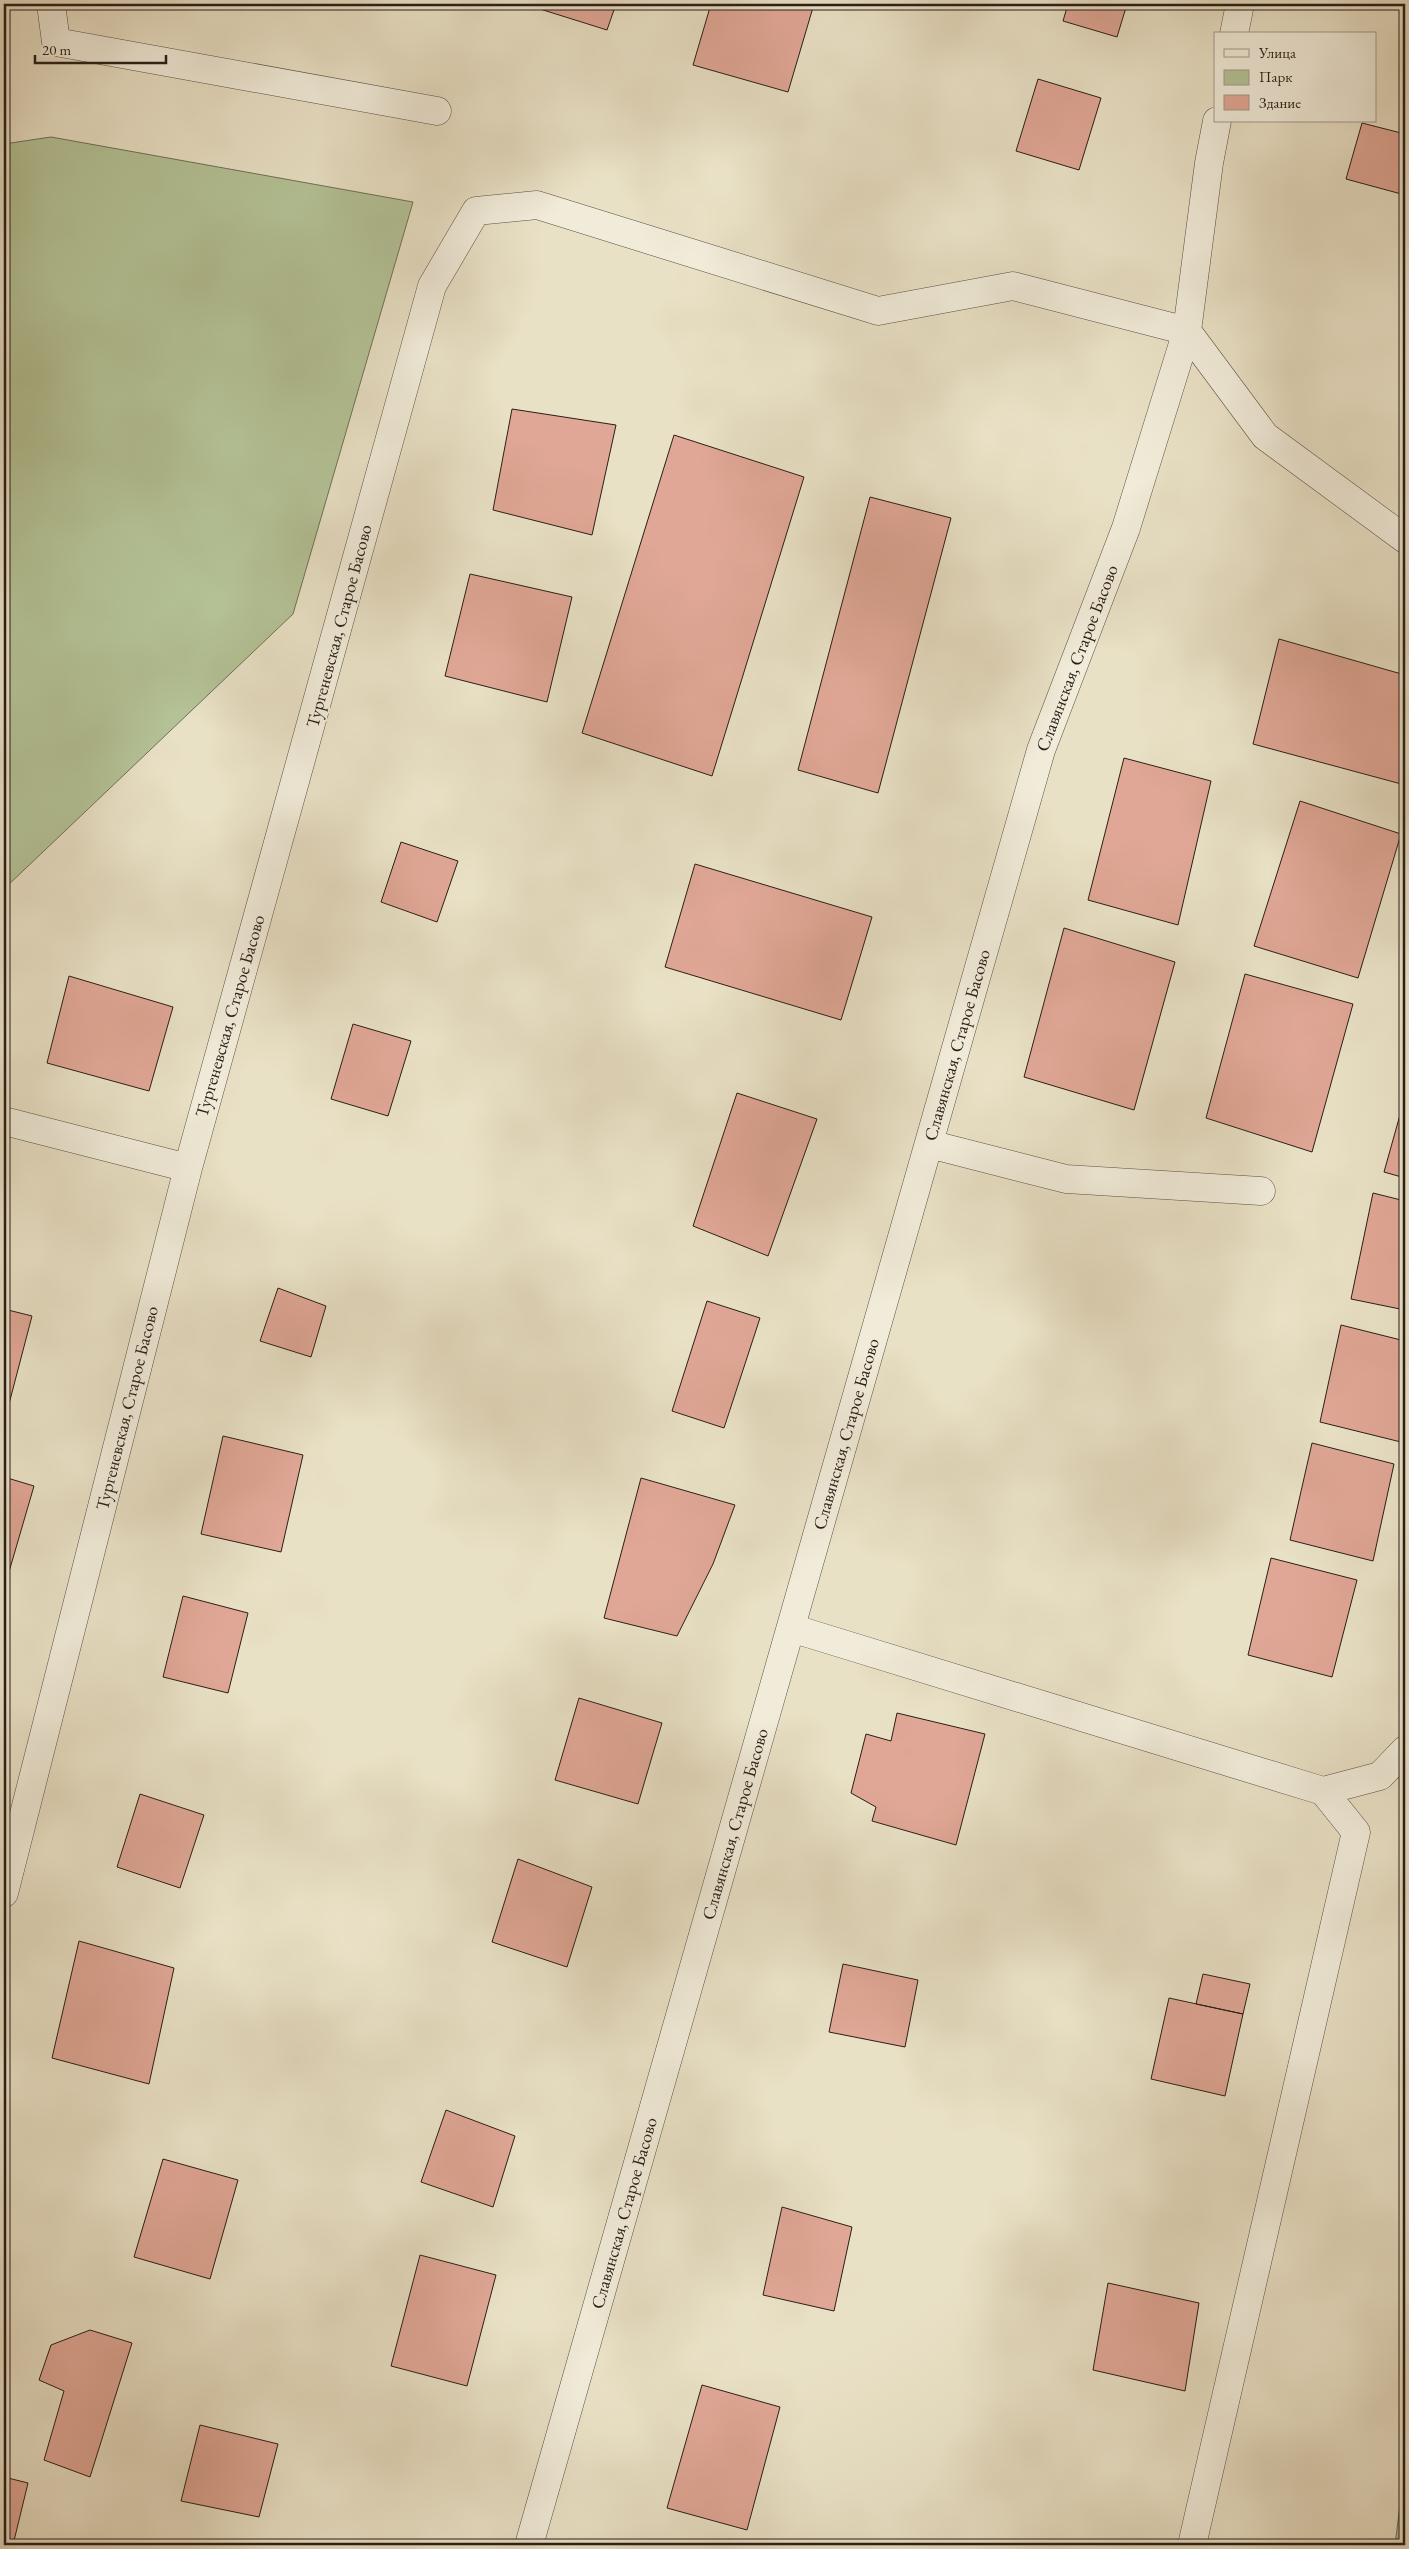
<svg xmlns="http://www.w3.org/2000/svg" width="1409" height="2549" viewBox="0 0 1409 2549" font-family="'EB Garamond',serif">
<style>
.green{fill:#b4c397;stroke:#6e7058}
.building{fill:#e0a796;stroke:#291e18}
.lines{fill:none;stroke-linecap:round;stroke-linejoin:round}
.minor-casing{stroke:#594f44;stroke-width:29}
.minor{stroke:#f1ecda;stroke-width:28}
.labels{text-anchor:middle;stroke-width:4;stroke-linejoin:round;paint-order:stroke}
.street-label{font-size:18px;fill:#291e18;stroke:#f1ecda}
</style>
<rect width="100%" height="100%" fill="#e9e1c6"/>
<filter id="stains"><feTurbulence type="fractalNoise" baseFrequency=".004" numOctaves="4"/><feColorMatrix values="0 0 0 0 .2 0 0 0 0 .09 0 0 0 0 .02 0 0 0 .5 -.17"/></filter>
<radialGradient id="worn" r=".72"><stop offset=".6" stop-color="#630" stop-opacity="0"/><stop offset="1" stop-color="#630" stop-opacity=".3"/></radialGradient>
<path class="green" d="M51,137L413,202L293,614L4,889V144Z
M1405,2465V2545H1395Z"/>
<path class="building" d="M524,4H616L607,30Z
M711,4H814L788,92L693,65Z
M1068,4H1127L1117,37L1063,21Z
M1038,79L1101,98L1079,170L1016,151Z
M1362,123L1405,134V195L1346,179Z
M512,409L616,425L592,535L493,510Z
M674,435L804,477L712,776L582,733Z
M870,497L951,518L878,793L798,770Z
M470,574L572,597L547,702L445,676Z
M1279,639L1405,675V785L1253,744Z
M1124,758L1211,781L1178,925L1088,900Z
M1300,801L1401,834L1358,978L1254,946Z
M401,842L458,861L437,922L381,902Z
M695,864L872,917L841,1020L665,967Z
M1064,928L1175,962L1134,1110L1024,1077Z
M1245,974L1353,1004L1312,1152L1206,1118Z
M69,976L173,1007L149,1091L47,1063Z
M353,1024L411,1041L388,1116L331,1099Z
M737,1093L817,1119L768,1256L693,1226Z
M1405,1097V1178L1384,1172Z
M1373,1193L1405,1201V1310L1351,1299Z
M278,1288L326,1306L311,1357L260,1341Z
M707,1301L760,1318L724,1428L672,1411Z
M4,1309L32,1316L4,1423Z
M1341,1325L1405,1341V1443L1320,1422Z
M223,1436L303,1455L281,1552L201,1534Z
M1312,1443L1394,1464L1373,1561L1290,1540Z
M4,1477L34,1486L4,1589Z
M641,1478L735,1505L713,1564L677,1636L604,1618Z
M1271,1558L1357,1580L1332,1677L1248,1655Z
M183,1596L248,1613L228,1693L163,1677Z
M579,1698L662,1723L638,1804L555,1780Z
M897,1713L985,1734L956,1845L872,1821L876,1807L851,1793L866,1734L891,1741Z
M140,1794L204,1815L180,1888L117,1867Z
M518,1859L592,1887L567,1967L492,1942Z
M79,1941L174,1968L149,2084L52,2058Z
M843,1964L918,1980L905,2047L829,2032Z
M1203,1974L1250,1984L1243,2014L1196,2004Z
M1169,1998L1243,2014L1225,2096L1151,2079Z
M446,2110L515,2136L493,2207L421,2182Z
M163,2159L238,2180L210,2279L134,2257Z
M782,2207L852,2227L834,2311L763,2295Z
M420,2255L496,2275L467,2386L391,2366Z
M1108,2283L1199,2303L1185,2391L1093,2370Z
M90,2330L132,2343L90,2477L44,2460L64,2391L39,2380L51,2345Z
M702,2385L780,2407L747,2530L667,2508Z
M200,2425L278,2444L259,2517L181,2501Z
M4,2477L28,2483L13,2545H4Z"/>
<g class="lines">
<defs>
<path id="minor" d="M51,4L56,42L437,111
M1234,34L1240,4
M4,1121L188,1168
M929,1144L1066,1179L1261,1191
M791,1628L1323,1791L1380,1776L1405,1750
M4,1893L188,1168L432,286L476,211L537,205L878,311L1013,286L1187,331L1265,436L1405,539
M529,2545L1041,750L1126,528L1187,331L1209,163L1217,121
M1192,2545L1356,1832L1323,1791"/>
</defs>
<use href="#minor" class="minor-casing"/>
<use href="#minor" class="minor"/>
</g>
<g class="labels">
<g class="street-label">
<text transform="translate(339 626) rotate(-75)" y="6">Тургеневская, Старое Басово</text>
<text transform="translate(1077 658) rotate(-69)" y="6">Славянская, Старое Басово</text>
<text transform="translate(230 1016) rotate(-74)" y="6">Тургеневская, Старое Басово</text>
<text transform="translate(957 1045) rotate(-74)" y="6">Славянская, Старое Басово</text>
<text transform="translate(127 1408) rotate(-76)" y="6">Тургеневская, Старое Басово</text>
<text transform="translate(846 1434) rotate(-74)" y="6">Славянская, Старое Басово</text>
<text transform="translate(735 1824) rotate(-74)" y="6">Славянская, Старое Басово</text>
<text transform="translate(624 2213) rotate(-74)" y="6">Славянская, Старое Басово</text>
</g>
</g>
<rect width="1409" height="2549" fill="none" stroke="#e9e1c6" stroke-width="20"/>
<rect x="5" y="5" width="1399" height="2539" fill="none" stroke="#291e18" stroke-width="2.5"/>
<rect x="10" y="10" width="1389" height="2529" fill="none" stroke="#291e18"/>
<rect x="1214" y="32" width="162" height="90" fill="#f1ecda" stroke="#a19a8c"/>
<rect x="1224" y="49" width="25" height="8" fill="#f1ecda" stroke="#a19a8c"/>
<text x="1259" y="58" font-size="15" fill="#291e18">Улица</text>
<rect x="1224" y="70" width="25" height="15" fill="#b4c397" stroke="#a19a8c"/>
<text x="1259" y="82" font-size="15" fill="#291e18">Парк</text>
<rect x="1224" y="95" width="25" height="15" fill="#e0a796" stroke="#a19a8c"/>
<text x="1259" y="108" font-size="15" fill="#291e18">Здание</text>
<path d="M35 55v8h131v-8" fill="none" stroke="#291e18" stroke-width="2.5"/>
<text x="42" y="55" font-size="15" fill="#291e18" stroke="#f1ecda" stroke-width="4" paint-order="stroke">20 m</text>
<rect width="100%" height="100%" filter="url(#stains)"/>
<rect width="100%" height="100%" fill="url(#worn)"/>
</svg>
